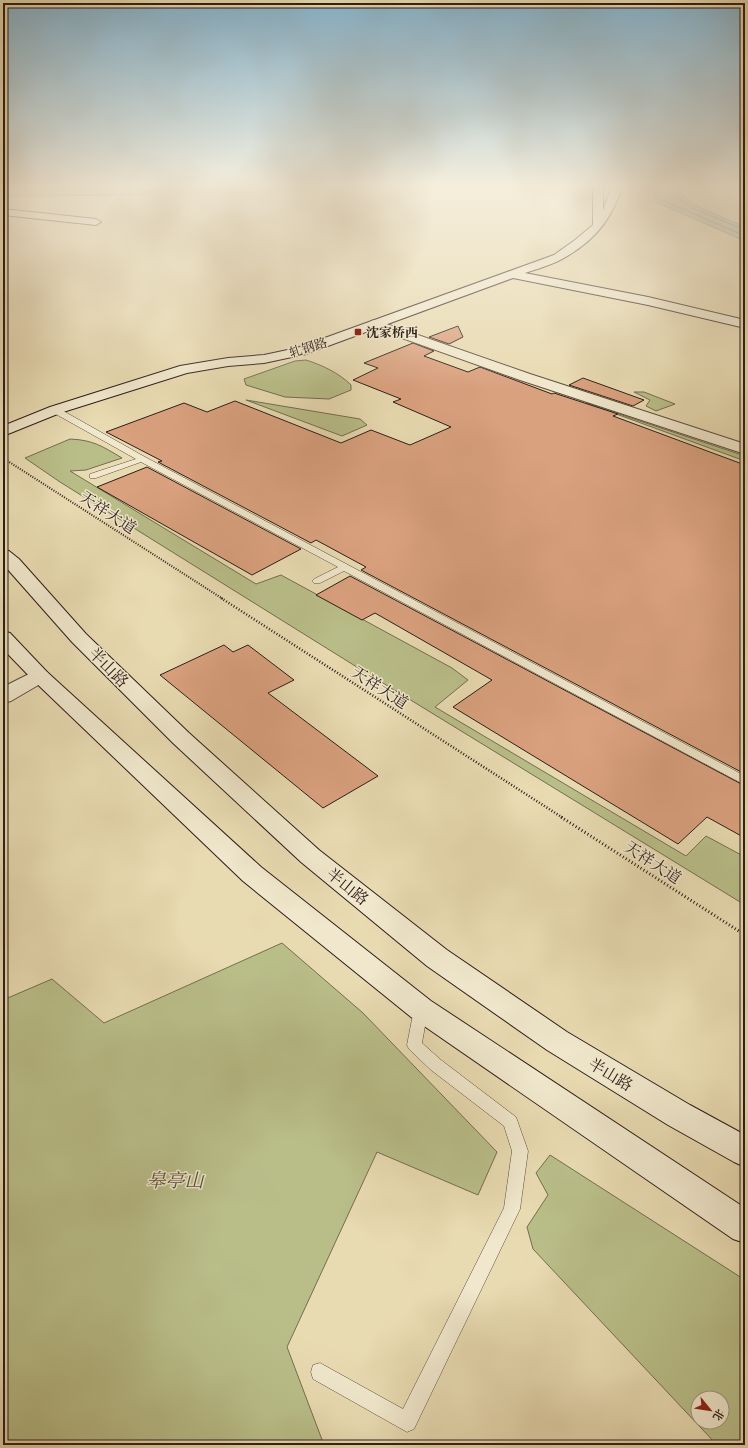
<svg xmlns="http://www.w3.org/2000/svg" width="748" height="1448" viewBox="0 0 748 1448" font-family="'IM FELL Great Primer','Noto Serif SC',serif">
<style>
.green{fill:#b9be89;stroke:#736e50;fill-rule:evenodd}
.water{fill:#97baaf;stroke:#6d7b73}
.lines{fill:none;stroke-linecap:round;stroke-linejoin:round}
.shore{stroke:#626c64;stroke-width:1}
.building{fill:#daa17f;stroke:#2d1d18}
.lane-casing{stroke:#5c4c3e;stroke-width:1}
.street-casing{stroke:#5c4c3e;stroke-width:2}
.secondary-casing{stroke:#2d1d18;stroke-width:2}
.path-far2{stroke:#2d1d18;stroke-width:2;stroke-dasharray:1 1.5;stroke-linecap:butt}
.path-far1{stroke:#2d1d18;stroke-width:2.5;stroke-dasharray:1 2;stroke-linecap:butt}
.path{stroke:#2d1d18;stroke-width:3;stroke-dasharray:1 2.5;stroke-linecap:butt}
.lane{fill:#f0e7cc;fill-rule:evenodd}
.street{fill:#f0e7cc;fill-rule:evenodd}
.secondary{fill:#f0e7cc;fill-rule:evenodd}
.poi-dot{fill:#8f2418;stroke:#f0e7cc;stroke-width:1.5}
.labels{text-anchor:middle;stroke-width:3;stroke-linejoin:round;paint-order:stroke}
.far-poi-label{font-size:13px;font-weight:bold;fill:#2d1d18;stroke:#f0e7cc;text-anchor:start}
.far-street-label{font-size:13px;fill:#2d1d18;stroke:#f0e7cc}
.street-label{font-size:16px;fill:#2d1d18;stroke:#f0e7cc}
.near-park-label{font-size:19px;font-style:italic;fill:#574d3a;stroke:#f0e7cc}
</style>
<rect width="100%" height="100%" fill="#e8dab1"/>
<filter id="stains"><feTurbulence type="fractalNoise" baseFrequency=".005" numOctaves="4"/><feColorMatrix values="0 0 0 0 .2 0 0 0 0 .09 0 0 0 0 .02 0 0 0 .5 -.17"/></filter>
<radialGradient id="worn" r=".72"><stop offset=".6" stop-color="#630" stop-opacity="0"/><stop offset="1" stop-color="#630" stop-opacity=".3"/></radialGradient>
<path class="green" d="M3,185H168L143,195L3,196Z
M306,360C322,365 339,373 351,385V390L329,399L285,397L246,385L244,379L295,361Z
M634,392H644L675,404L656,411L646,406L650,400Z
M246,400L360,419L367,425L342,436Z
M586,403L745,456V461Z
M70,439C93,440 102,446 122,458L86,470L70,471L256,584L281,575L452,668L468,680L435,707L686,856L706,836L745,857V905L360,669L60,482L25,458Z
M282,943L363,1013L497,1152L478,1195L377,1152L287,1347L324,1445H3V1000L52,979L104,1023Z
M550,1155L745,1280V1445H717L533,1249L527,1227L548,1195L536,1173ZM698,1398H722V1422H698Z"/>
<path class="water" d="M651,185H678L682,195L692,204L745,227V241L656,202Z"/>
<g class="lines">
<path class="shore" d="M655,185L660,199L745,236
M675,185L679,198L690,207L745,230"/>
</g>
<path class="building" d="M458,326L463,337L449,344L429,337Z
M413,343L434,351L424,356L468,372L480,367L552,394L554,393L618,414L613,416L745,465V774L361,570L366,567L316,540L311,543L158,462L162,461L106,432L184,403L207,412L235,401L341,443L371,430L410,445L451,427L393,402L401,399L353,380L378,368L364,363Z
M583,378L644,400L633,406L569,385Z
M147,467L301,549L252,575L97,487Z
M350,576L745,786V838L707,817L678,844L453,707L492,680L375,613L362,620L316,595Z
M224,645L233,652L248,645L294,680L268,693L378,776L323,808L160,675Z"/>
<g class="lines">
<defs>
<path id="lane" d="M52,408H58L145,457L745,776V785L344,571L320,583H314L312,581L314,579L338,567L141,462L96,478H90V474L136,459L52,412Z
M421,1003L426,1005L428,1009L422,1043L441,1060L516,1117L528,1151L520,1209L414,1429L407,1432L313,1379L311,1372L313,1365L320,1363L403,1409L504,1208L512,1151L504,1126L431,1070L409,1049L407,1045L414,1009L416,1005Z"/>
<path id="street" d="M375,320L530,374L745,444V454L520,380L371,327L369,324L371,321Z
M40,670L47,672L50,676L47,680L11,701L3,703V687L33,672Z"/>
<path id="secondary" d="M593,185H603V211L612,185H622C614,218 592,243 562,259C551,265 537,269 525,273L648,297L745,320V328L648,305L513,278L306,354L264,363L228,366L187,373L60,413L3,436V426L50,407L180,366L228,358L264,355L297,348L554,255L575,240L593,225Z
M3,209L96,219L101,222L96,225L3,215Z
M3,550L9,551L19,559L86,634L189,733L319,850L447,950L567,1032L690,1105L745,1135V1167L734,1162L668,1125L547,1050L427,966L301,862L173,743L72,642L3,564Z
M3,631L10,633L47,672L261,867L431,1001L745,1208V1243L733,1239L411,1017L243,881L33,680L3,649Z"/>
</defs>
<use href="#lane" class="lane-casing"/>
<use href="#street" class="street-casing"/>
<use href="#secondary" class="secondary-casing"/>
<path class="path-far2" d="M3,458L223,599"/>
<path class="path-far1" d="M221,598L563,818"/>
<path class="path" d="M561,817L745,935"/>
<use href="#lane" class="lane"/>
<use href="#street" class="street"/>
<use href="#secondary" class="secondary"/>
</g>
<linearGradient id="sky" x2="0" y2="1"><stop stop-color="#87b6d1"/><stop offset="0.48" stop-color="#f5eedc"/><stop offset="1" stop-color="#f5eedc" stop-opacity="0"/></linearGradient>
<rect width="748" height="388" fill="url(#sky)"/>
<rect class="poi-dot" x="354" y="328" width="8" height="8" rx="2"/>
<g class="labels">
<g class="far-poi-label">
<text x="366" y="337">沈家桥西</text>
</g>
<g class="far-street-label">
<text transform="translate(308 347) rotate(-17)" y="5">轧钢路</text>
</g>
<g class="street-label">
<text transform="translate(108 512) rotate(33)" y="6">天祥大道</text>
<text transform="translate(109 667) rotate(45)" y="6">半山路</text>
<text transform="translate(380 687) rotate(33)" y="6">天祥大道</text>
<text transform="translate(653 862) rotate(33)" y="6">天祥大道</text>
<text transform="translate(348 886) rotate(39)" y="6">半山路</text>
<text transform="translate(611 1074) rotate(31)" y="6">半山路</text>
</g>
<g class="near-park-label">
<text x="175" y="1187">皋亭山</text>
</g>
</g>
<rect width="748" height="1448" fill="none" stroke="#e8dab1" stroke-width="16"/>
<rect x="4" y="4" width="740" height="1440" fill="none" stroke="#2d1d18" stroke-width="2"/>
<rect x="8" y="8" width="732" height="1432" fill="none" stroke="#2d1d18"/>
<g transform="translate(710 1410) rotate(120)"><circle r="19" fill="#f0e7cc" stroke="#a29684"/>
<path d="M0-3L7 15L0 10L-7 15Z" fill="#8f2418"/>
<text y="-6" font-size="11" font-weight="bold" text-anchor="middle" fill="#2d1d18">北</text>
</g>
<rect width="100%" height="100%" filter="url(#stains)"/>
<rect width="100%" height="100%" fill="url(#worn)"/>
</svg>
